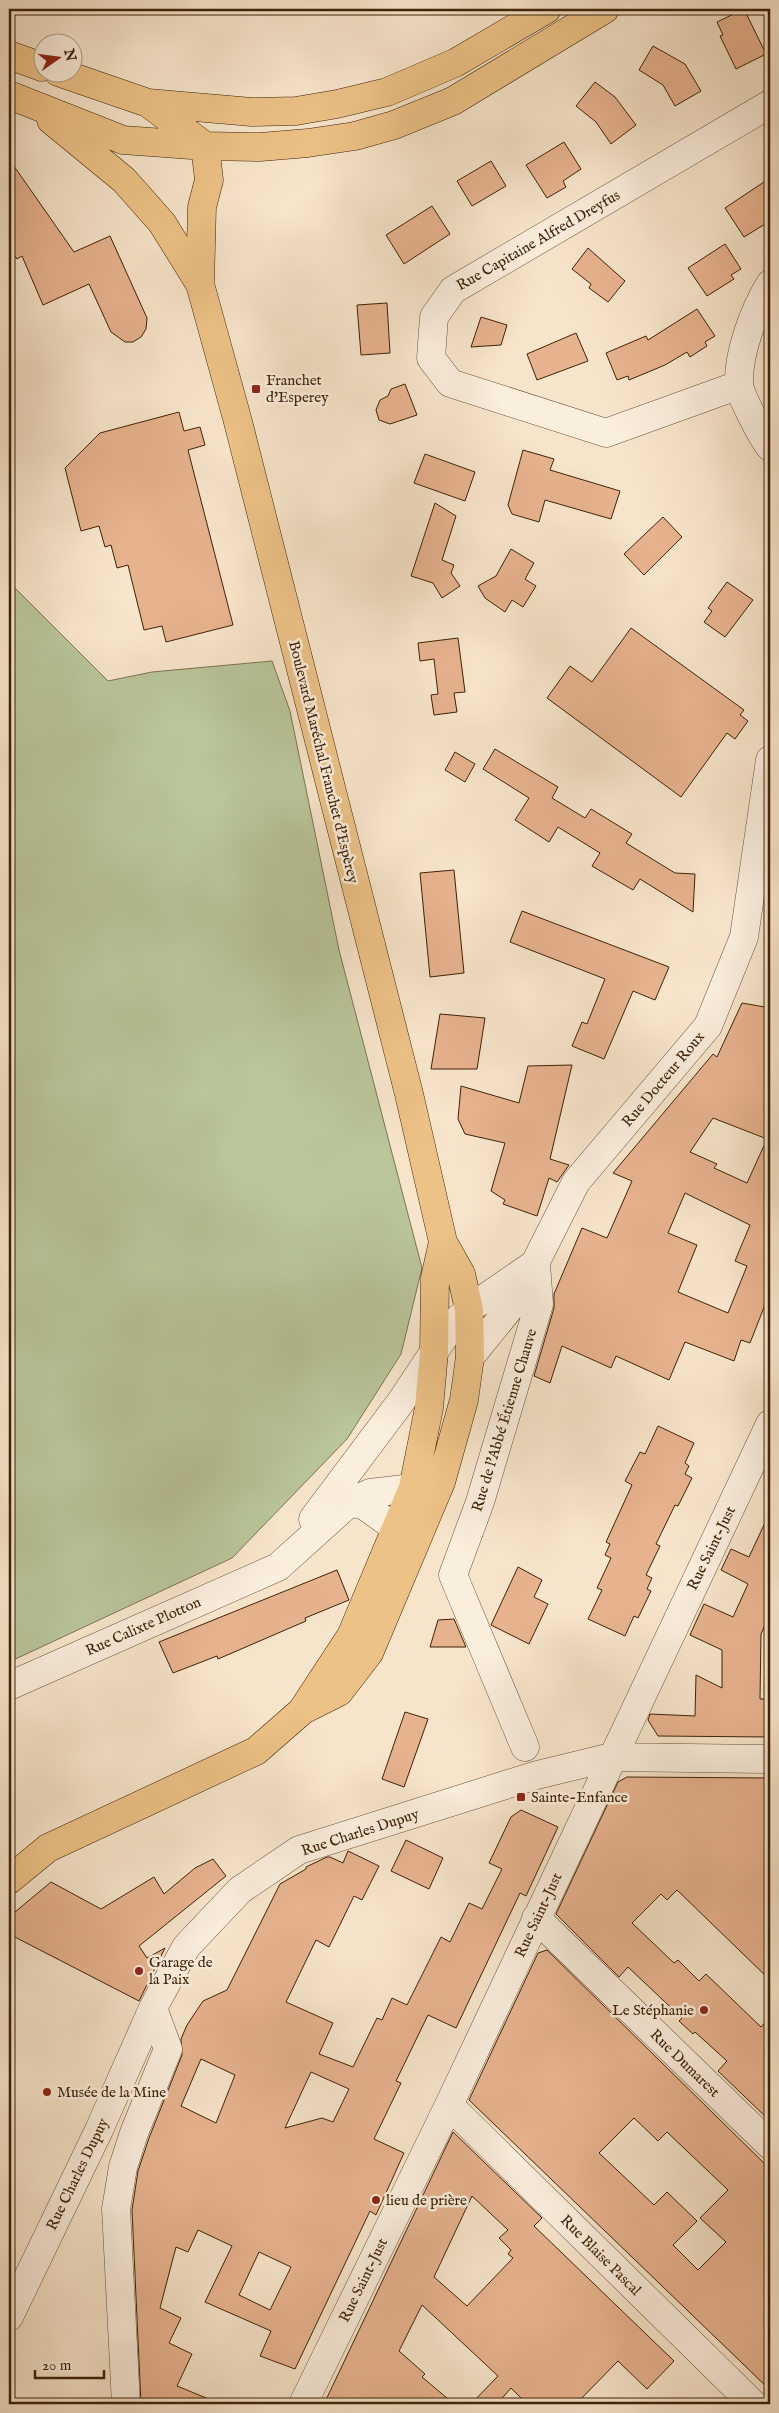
<svg xmlns="http://www.w3.org/2000/svg" width="779" height="2413" viewBox="0 0 779 2413" font-family="'IM FELL English',serif">
<style>
.green{fill:#b9c59a;stroke:#7c7450}
.building{fill:#e7b38f;stroke:#3e2206;fill-rule:evenodd}
.lines{fill:none;stroke-linecap:round;stroke-linejoin:round}
.minor-casing{stroke:#6c5337;stroke-width:29}
.major-casing{stroke:#3e2206;stroke-width:29}
.minor{stroke:#faeedd;stroke-width:28}
.major{stroke:#ecc286;stroke-width:28}
.poi-dot{fill:#8f2418;stroke:#faeedd;stroke-width:2}
.labels{text-anchor:middle;stroke-width:5;stroke-linejoin:round;paint-order:stroke}
.street-label{font-size:15px;fill:#3e2206;stroke:#faeedd}
.poi-label{font-size:15px;fill:#3e2206;stroke:#faeedd;text-anchor:start}
</style>
<rect width="100%" height="100%" fill="#f7e5cb"/>
<filter id="stains"><feTurbulence type="fractalNoise" baseFrequency=".004" numOctaves="4"/><feColorMatrix values="0 0 0 0 .2 0 0 0 0 .09 0 0 0 0 .02 0 0 0 .5 -.17"/></filter>
<radialGradient id="worn" r=".72"><stop offset=".6" stop-color="#630" stop-opacity="0"/><stop offset="1" stop-color="#630" stop-opacity=".3"/></radialGradient>
<path class="green" d="M9,582L108,681L152,672L272,661L290,711L339,950L422,1268L401,1354L347,1439L232,1558L9,1662Z"/>
<path class="building" d="M744,9L766,54L736,69L720,36L723,35L717,22Z
M653,46L685,64L701,91L675,106L663,85L639,70Z
M595,82L615,97L636,125L611,144L596,122L576,106Z
M564,142L581,169L563,181L566,187L547,198L526,165Z
M9,159L74,252L110,236L147,318L146,329L141,337L133,342H125L111,332L89,284L43,305L22,256L17,259L9,248Z
M491,161L506,186L472,206L457,181Z
M770,178V221L744,237L725,208Z
M432,206L450,234L404,264L386,235Z
M725,244L741,269L731,275L734,279L707,296L688,268Z
M588,248L625,281L608,302L589,288L591,284L572,269Z
M387,303L390,353L361,355L357,305Z
M697,309L715,336L705,342L707,346L690,357L687,352L665,365L629,380L628,376L617,380L606,353L646,336L648,340Z
M481,317L507,325L501,345L471,347Z
M576,333L588,361L537,380L527,354Z
M405,384L417,415L390,424L379,420L376,410L380,400L388,396L391,389Z
M179,412L184,431L200,427L205,445L188,450L233,625L166,642L162,626L144,630L128,565L117,568L111,545L105,547L99,526L81,531L65,468L100,433Z
M523,450L554,459L550,470L620,491L611,519L545,500L539,522L512,514L508,505Z
M425,454L475,472L465,501L414,483Z
M435,503L456,516L442,560L454,565L451,573L460,586L442,598L433,583L411,576Z
M663,517L682,537L644,575L624,554Z
M511,549L534,563L525,579L536,586L523,607L512,600L505,612L485,598L478,586L496,576Z
M727,582L753,600L725,637L704,622L712,611L708,608Z
M631,628L744,710L740,715L748,721L735,739L727,733L681,797L547,698L570,666L592,682Z
M458,638L465,692L454,693L457,712L434,715L431,695L438,694L434,659L420,661L418,643Z
M495,749L558,787L552,798L585,818L591,809L632,834L626,843L675,873L695,874L693,912L640,879L633,890L592,866L600,853L558,827L549,842L515,820L529,798L483,769Z
M455,752L475,764L465,782L445,770Z
M454,870L464,973L430,977L420,873Z
M522,911L669,967L655,1000L633,991L604,1059L572,1046L582,1022L587,1024L605,979L510,942Z
M742,1003L770,1008V1292L750,1343L741,1340L734,1361L685,1342L669,1380L616,1356L611,1368L562,1346L550,1383L534,1376L554,1308V1294L582,1228L607,1238L632,1181L613,1173L713,1054L717,1057ZM713,1118L767,1139L747,1183L714,1168L717,1164L690,1152ZM685,1193L750,1225L735,1261L747,1266L728,1313L678,1292L697,1245L668,1233Z
M440,1014L485,1018L477,1069H431Z
M572,1065L550,1159L569,1165L557,1182L549,1178L537,1216L503,1204L505,1200L491,1191L505,1143L465,1134L458,1119L461,1086L519,1103L528,1066Z
M658,1426L694,1443L685,1463L689,1466L685,1474L692,1478L678,1506L675,1505L656,1544L660,1546L646,1575L652,1578L647,1589L651,1591L638,1618L634,1616L625,1636L588,1619L602,1590L597,1588L611,1558L605,1555L610,1544L606,1542L632,1485L625,1481L640,1452L645,1454Z
M770,1512V1614L761,1634L760,1699H770V1737L658,1736L648,1720L650,1714L695,1716L696,1675L722,1688V1650L690,1635L704,1604L733,1617L748,1584L721,1570L731,1549L749,1557Z
M518,1567L542,1580L534,1597L548,1604L529,1644L491,1625Z
M337,1570L349,1600L305,1618L306,1621L218,1659L217,1656L173,1673L159,1642Z
M454,1619L466,1647H430L438,1620Z
M405,1712L428,1719L404,1787L382,1779Z
M627,1777L770,1778V1980L677,1890L667,1900L661,1894L632,1923L674,1963L678,1960L699,1981L706,1974L761,2027L770,2017V2121L718,2071L727,2061L695,2032L693,2034L679,2021L682,2018L628,1967L619,1977L556,1914L618,1782Z
M521,1810L558,1827L526,1896L520,1893L456,2028L428,2015L396,2081L401,2083L374,2139L404,2153L376,2215L370,2211L295,2369L260,2356L271,2331L205,2302L232,2246L198,2230L188,2252L176,2247L160,2308L181,2318L169,2343L192,2354L177,2386L221,2404H141L132,2210L138,2171L149,2138L182,2055L181,2039L187,2025L203,2001L227,1990L280,1884L306,1869V1867L327,1857H330L343,1863L348,1851L379,1866L362,1900L354,1896L329,1947L316,1940L286,2002L333,2023L319,2054L353,2067L377,2018L382,2020L392,1998L407,2005L441,1937L450,1942L469,1903L482,1909L502,1869L489,1863L511,1817ZM201,2059L235,2075L216,2123L181,2106ZM311,2072L349,2089L333,2122L322,2118L285,2128ZM259,2252L291,2267L270,2310L239,2295Z
M406,1840L443,1858L429,1889L391,1871Z
M213,1859L226,1876L139,1946L147,1958L165,1948L139,2001L9,1934V1917L51,1882L101,1909L154,1877L164,1894L195,1868Z
M547,1950L770,2169V2390L469,2100L538,1953ZM634,2118L658,2141L667,2132L728,2190L700,2218L726,2242L698,2270L673,2245L697,2221L667,2192L654,2205L599,2153Z
M453,2132L542,2218L534,2226L674,2361L647,2389L618,2361L576,2404H527L511,2388L497,2404H471L498,2376L422,2305L399,2351L425,2374L422,2377L454,2404H324ZM472,2196L508,2230L499,2238L511,2250L508,2254L513,2258L467,2306L434,2277Z"/>
<g class="lines">
<defs>
<path id="minor" d="M770,284C754,310 738,353 739,384C740,395 762,437 770,447
M739,385L606,433L450,383L431,358L434,317L453,290L770,104
M470,1357L517,1299L576,1182L708,1026L744,937L770,760
M350,1502L370,1493L413,1488L430,1477
M313,1519L400,1403L452,1325L469,1309L533,1265
M9,1686L278,1567L350,1502L365,1506L397,1529
M525,1747L453,1575L480,1502L539,1304L536,1264
M536,1918L770,2145
M449,2105L753,2404
M9,2317L99,2130L153,2008L186,1947L240,1890L299,1850L537,1775L611,1757L770,1759
M126,2404L116,2209L123,2167L134,2133L168,2049L153,2008
M303,2404L449,2105L770,1424"/>
<path id="major" d="M9,55L42,67
M58,72L148,103L252,112L296,111L337,104L387,92L455,63L547,9
M9,95L123,140L205,146L260,147L308,143L355,136L394,125L453,101L605,9
M51,120L124,180L162,223L200,284
M303,1709L351,1636L413,1488L429,1408L434,1352L435,1278L443,1242
M9,1880L48,1848L256,1751L303,1710L339,1692L369,1653L441,1482L464,1400L470,1357L469,1309L461,1274L443,1242L409,1094L237,418L200,284L202,207L209,180L205,146L148,103"/>
</defs>
<use href="#minor" class="minor-casing"/>
<use href="#major" class="major-casing"/>
<use href="#minor" class="minor"/>
<use href="#major" class="major"/>
</g>
<g class="poi-dot">
<rect x="251" y="384" width="10" height="10" rx="2.5"/>
<rect x="516" y="1792" width="10" height="10" rx="2.5"/>
<circle cx="139" cy="1971" r="5"/>
<circle cx="704" cy="2010" r="5"/>
<circle cx="47" cy="2092" r="5"/>
<circle cx="376" cy="2200" r="5"/>
</g>
<g class="labels">
<g class="street-label">
<text transform="translate(538 240) rotate(-30)" y="5">Rue Capitaine Alfred Dreyfus</text>
<text transform="translate(324 762) rotate(76)" y="5">Boulevard Maréchal Franchet d'Espèrey</text>
<text transform="translate(663 1079) rotate(-50)" y="5">Rue Docteur Roux</text>
<text transform="translate(504 1420) rotate(-73)" y="5">Rue de l'Abbé Étienne Chauve</text>
<text transform="translate(711 1548) rotate(-64)" y="5">Rue Saint-Just</text>
<text transform="translate(143 1626) rotate(-24)" y="5">Rue Calixte Plotton</text>
<text transform="translate(360 1832) rotate(-18)" y="5">Rue Charles Dupuy</text>
<text transform="translate(538 1915) rotate(-65)" y="5">Rue Saint-Just</text>
<text transform="translate(685 2063) rotate(44)" y="5">Rue Dumarest</text>
<text transform="translate(77 2174) rotate(-64)" y="5">Rue Charles Dupuy</text>
<text transform="translate(601 2255) rotate(45)" y="5">Rue Blaise Pascal</text>
<text transform="translate(363 2280) rotate(-64)" y="5">Rue Saint-Just</text>
</g>
<g class="poi-label">
<text x="266" y="385">Franchet<tspan x="266" dy="17">d'Esperey</tspan></text>
<text x="531" y="1802">Sainte-Enfance</text>
<text x="149" y="1967">Garage de<tspan x="149" dy="17">la Paix</tspan></text>
<text x="694" y="2015" text-anchor="end">Le Stéphanie</text>
<text x="57" y="2097">Musée de la Mine</text>
<text x="386" y="2205">lieu de prière</text>
</g>
</g>
<rect width="779" height="2413" fill="none" stroke="#f7e5cb" stroke-width="30"/>
<rect x="10" y="10" width="759" height="2393" fill="none" stroke="#3e2206" stroke-width="2.5"/>
<rect x="15" y="15" width="749" height="2383" fill="none" stroke="#3e2206"/>
<g transform="translate(58 58) rotate(76)"><circle r="24" fill="#faeedd" stroke="#af9c87"/>
<path d="M0-4L9 19L0 12L-9 19Z" fill="#8f2418"/>
<text y="-8" font-size="14" font-weight="bold" text-anchor="middle" fill="#3e2206">N</text>
</g>
<path d="M35 2370v8h69v-8" fill="none" stroke="#3e2206" stroke-width="2.5"/>
<text x="42" y="2370" font-size="15" fill="#3e2206" stroke="#faeedd" stroke-width="4" paint-order="stroke">20 m</text>
<rect width="100%" height="100%" filter="url(#stains)"/>
<rect width="100%" height="100%" fill="url(#worn)"/>
</svg>
